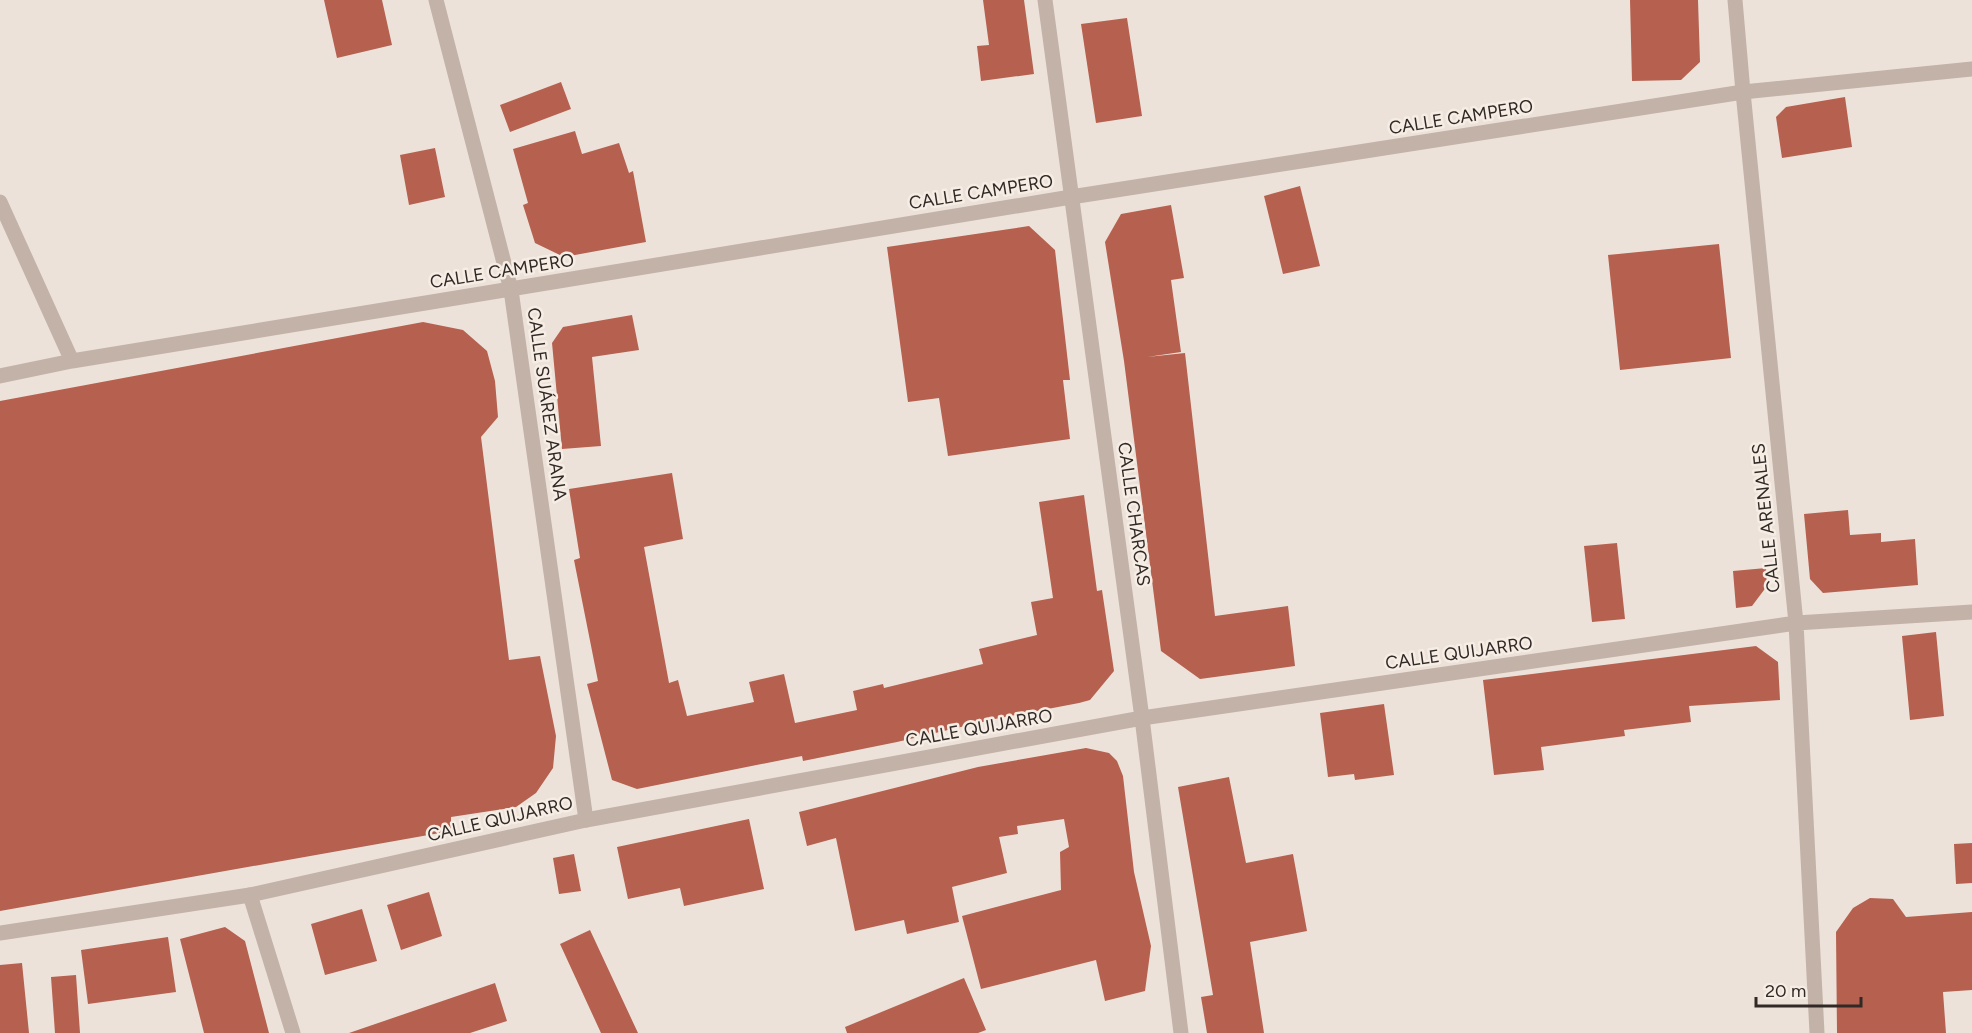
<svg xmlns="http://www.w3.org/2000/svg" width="1972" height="1033" viewBox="0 0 1972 1033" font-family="Figtree,sans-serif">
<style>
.building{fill:#b6604f}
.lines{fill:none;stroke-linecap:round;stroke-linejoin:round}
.minor{stroke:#c3b2a7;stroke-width:15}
.tertiary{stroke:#c3b2a7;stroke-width:15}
.labels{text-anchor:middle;stroke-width:5;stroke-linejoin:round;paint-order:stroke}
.street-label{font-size:18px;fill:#312926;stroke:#f6ede5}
</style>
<rect width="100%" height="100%" fill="#ede2d9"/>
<path class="building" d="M324,0H382L392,45L337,58Z
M983,0H1024L1034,74L981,81L977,46L989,45Z
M1630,0H1698L1700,62L1681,80L1632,81Z
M1127,18L1142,116L1096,123L1081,24Z
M561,82L571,109L510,132L500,105Z
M1845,97L1852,147L1782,158L1776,117L1786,107Z
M575,131L582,154L619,143L629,173L633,171L646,242L564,257L535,243L523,205L528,203L513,149Z
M435,148L445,197L409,205L400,155Z
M1300,186L1320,266L1283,274L1264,196Z
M1171,205L1184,278L1171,280L1181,352L1147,357L1185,353L1215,616L1288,606L1295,666L1200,679L1161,651L1124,361L1105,242L1121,214Z
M1029,226L1055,250L1070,380H1063L1070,439L948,456L939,398L908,402L887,247Z
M1719,244L1731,358L1620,370L1608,255Z
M632,315L639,350L592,357L601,446L562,449L552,343L563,327Z
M423,322L463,330L487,351L495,381L498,417L481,437L509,660L540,656L556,736L553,768L536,793L516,807L451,817V831L0,911V401Z
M672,473L683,539L644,547L669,683L678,680L687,716L754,702L749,682L784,674L795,723L857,710L853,691L883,684L884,688L983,664L979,649L1037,635L1031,602L1053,598L1039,502L1084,495L1097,591L1102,590L1114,671L1090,700L1079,703L995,719L897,742L803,761L802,756L637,789L612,780L587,684L598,681L574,560L580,558L569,489Z
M1848,510L1850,535L1881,533V542L1915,539L1918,585L1823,593L1810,579L1804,514Z
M1617,543L1625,619L1592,622L1584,546Z
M1766,568L1767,586L1752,606L1736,608L1733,571Z
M1936,632L1944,716L1910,720L1902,636Z
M1756,646L1778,662L1780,700L1689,706L1691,722L1624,730L1625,736L1541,747L1544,770L1494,775L1483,680Z
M1384,704L1394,775L1355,780L1354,774L1328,777L1320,713Z
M1086,748L1109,753L1117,761L1123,776L1134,872L1151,946L1145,991L1105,1001L1096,960L981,989L962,916L1061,890L1060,852L1069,847L1064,819L1017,826L1018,834L999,837L1007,873L952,887L959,922L907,934L904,920L855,931L836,838L807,846L799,812L978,767Z
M1229,777L1246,863L1293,854L1307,931L1250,942L1264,1033H1207L1201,997L1213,995L1178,787Z
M749,819L764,889L684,906L680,888L628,899L617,847Z
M1972,843V883L1956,884L1954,844Z
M574,854L581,891L559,894L553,858Z
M429,892L442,936L401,950L387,905Z
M1870,898L1893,899L1906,917L1972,912V990L1943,992L1946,1033H1837L1836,932L1853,908Z
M362,909L377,961L325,975L311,924Z
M225,927L245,941L269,1033H204L180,939Z
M590,930L638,1033H601L560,944Z
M168,937L176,992L88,1004L81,950Z
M22,963L29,1033H0V965Z
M76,975L80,1033H55L51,977Z
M964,978L986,1030L978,1033H847L845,1027Z
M495,983L507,1021L470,1033H349Z"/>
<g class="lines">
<path class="minor" d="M436,0L511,290L586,820
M0,202L72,361
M0,376L72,361L1071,197L1743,92L1972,69
M250,895L293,1033"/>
<path class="tertiary" d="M1045,0L1142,718L1181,1033
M1735,0L1743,92L1796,623L1817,1033
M0,933L250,895L586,820L1142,718L1796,623L1972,612"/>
</g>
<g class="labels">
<g class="street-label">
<text transform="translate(1461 117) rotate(-9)" y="6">CALLE CAMPERO</text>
<text transform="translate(981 192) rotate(-9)" y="6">CALLE CAMPERO</text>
<text transform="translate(502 271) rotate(-9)" y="6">CALLE CAMPERO</text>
<text transform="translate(547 404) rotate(82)" y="6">CALLE SUÁREZ ARANA</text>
<text transform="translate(1134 514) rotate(82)" y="6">CALLE CHARCAS</text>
<text transform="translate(1766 518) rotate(-96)" y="6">CALLE ARENALES</text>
<text transform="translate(1459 653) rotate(-8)" y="6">CALLE QUIJARRO</text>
<text transform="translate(979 728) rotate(-10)" y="6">CALLE QUIJARRO</text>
<text transform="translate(500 819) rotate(-13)" y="6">CALLE QUIJARRO</text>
</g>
</g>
<path d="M1756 997v9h105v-9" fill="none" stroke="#312926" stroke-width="3"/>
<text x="1765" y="997" font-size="18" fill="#312926" stroke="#f6ede5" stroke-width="4.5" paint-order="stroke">20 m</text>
</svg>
